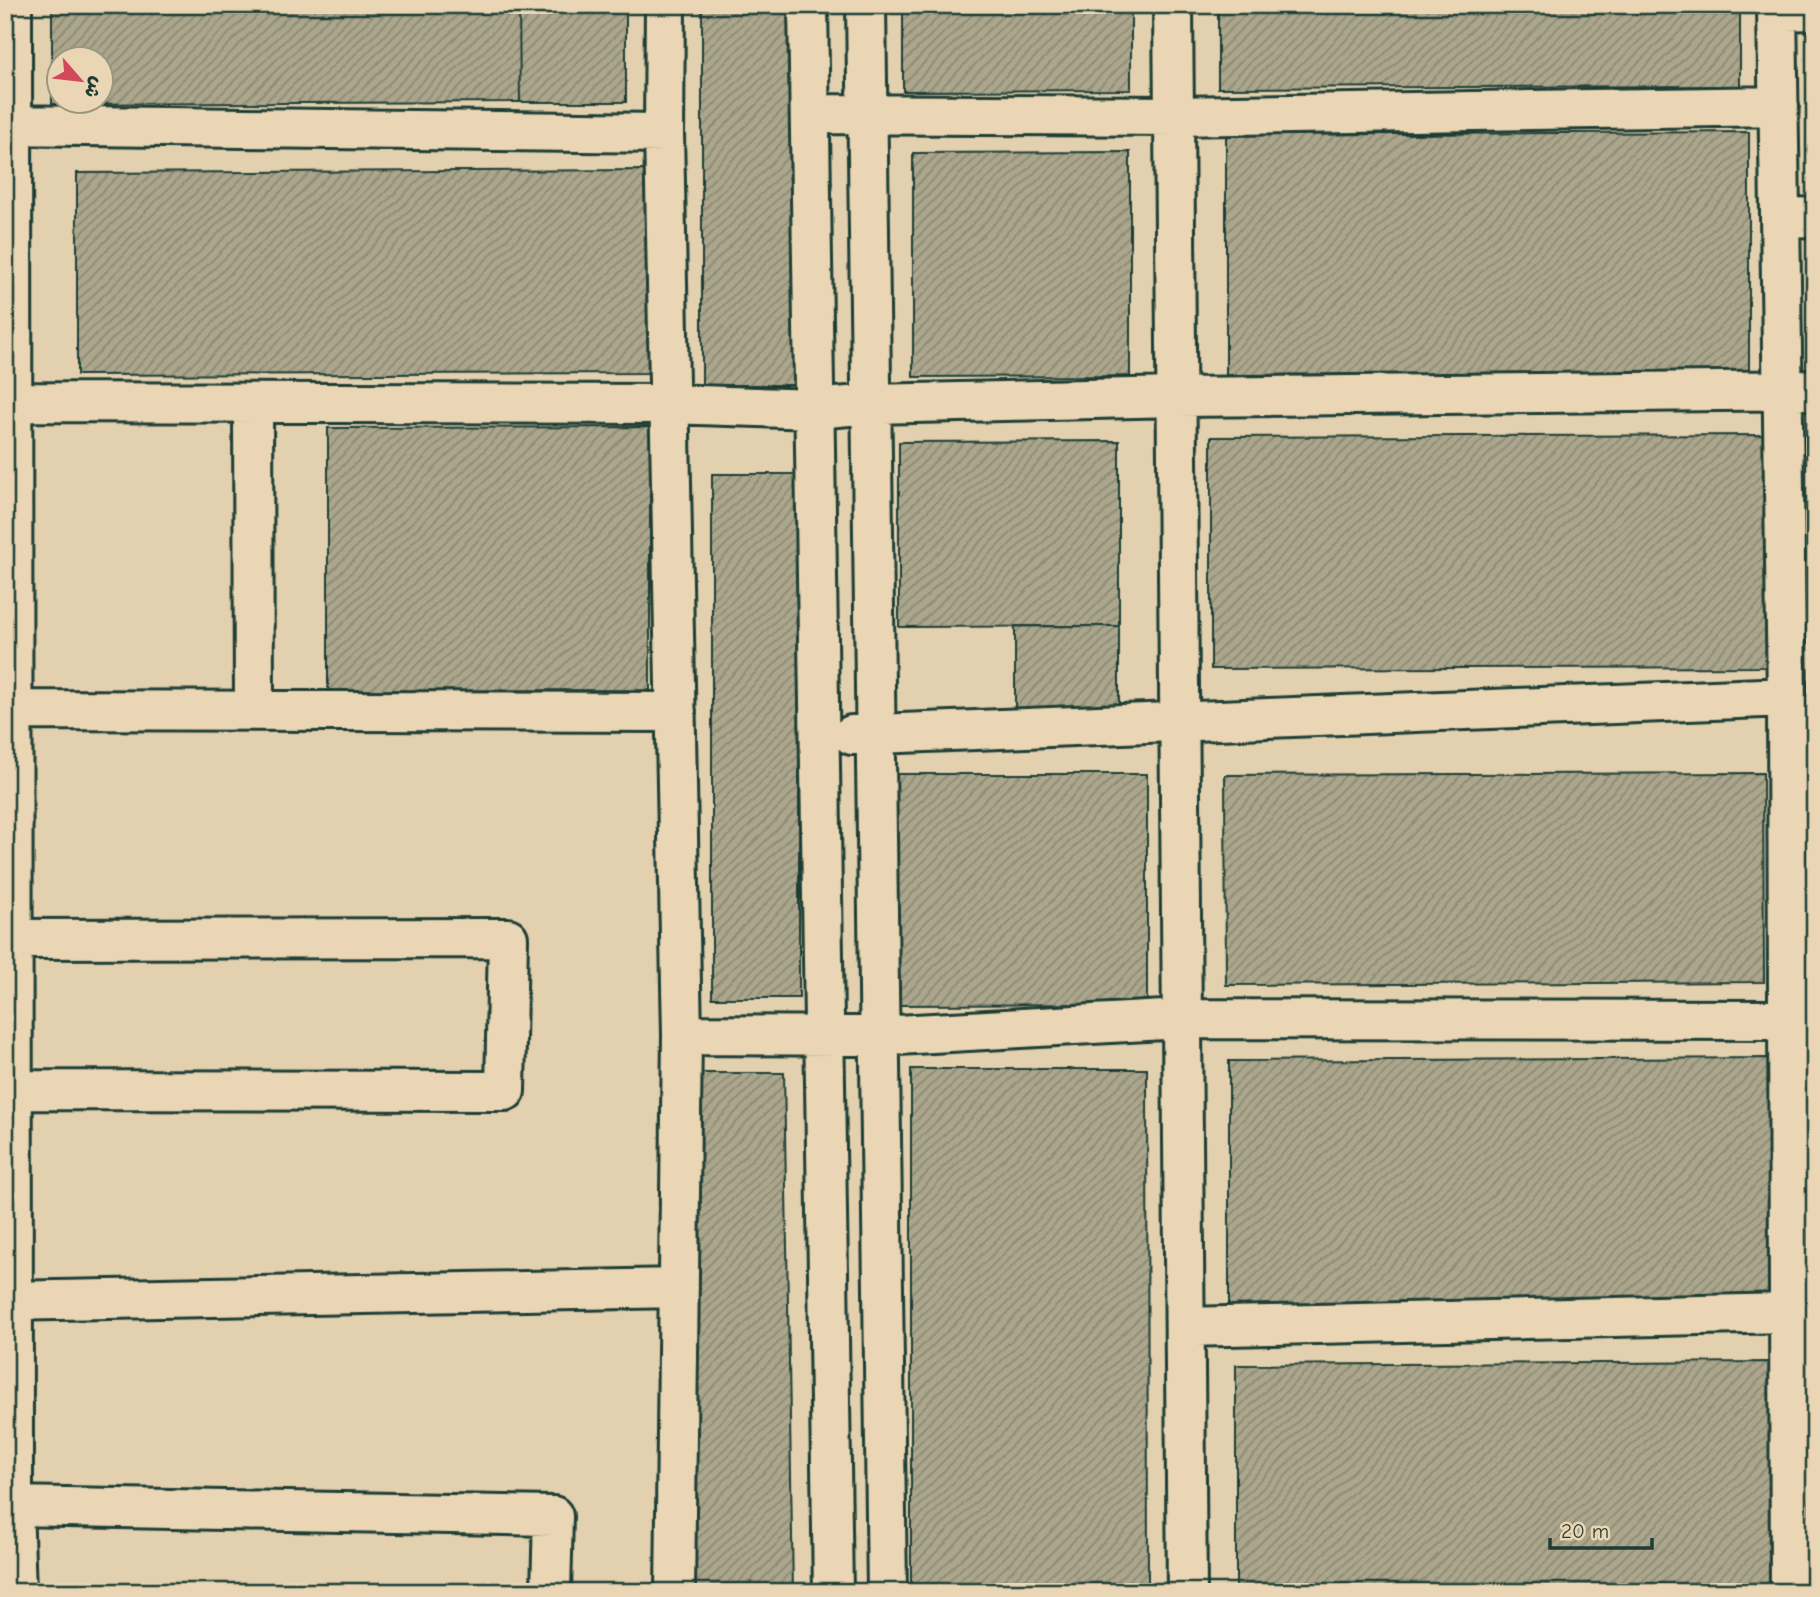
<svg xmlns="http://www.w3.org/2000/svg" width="1820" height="1597" viewBox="0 0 1820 1597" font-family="'Comic Neue','Playpen Sans Arabic',sans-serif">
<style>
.building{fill:url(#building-hatch);stroke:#1f3d34;stroke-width:2;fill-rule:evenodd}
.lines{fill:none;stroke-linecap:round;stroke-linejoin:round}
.street-casing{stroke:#1f3d34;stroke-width:44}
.street{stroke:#ead6b4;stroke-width:38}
</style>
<defs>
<pattern id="building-hatch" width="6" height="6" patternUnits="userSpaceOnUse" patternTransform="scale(1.75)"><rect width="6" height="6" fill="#aba68c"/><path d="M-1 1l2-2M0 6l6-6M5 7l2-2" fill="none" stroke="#8b8873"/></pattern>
</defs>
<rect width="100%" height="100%" fill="#e2d0af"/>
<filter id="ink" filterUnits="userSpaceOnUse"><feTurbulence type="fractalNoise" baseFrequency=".0143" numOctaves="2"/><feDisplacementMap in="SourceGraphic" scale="14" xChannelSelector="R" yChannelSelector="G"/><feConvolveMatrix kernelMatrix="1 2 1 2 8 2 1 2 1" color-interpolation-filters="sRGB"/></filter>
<g filter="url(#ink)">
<path class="building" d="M52,5H519L520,102L52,104ZM60,60H102V102H60Z
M519,5H626V102H520Z
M702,5H801V385H702Z
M903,5H1131V90L903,91Z
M1218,5H1740V86L1218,88Z
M1749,132V373L1226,375V135Z
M1130,152V376L913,377V153Z
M654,170V373L77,375V173Z
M650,427V690L328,691V428Z
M1766,435V667L1211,669V437Z
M1119,441V626L899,627V442Z
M712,474H799V998H712Z
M1015,626H1119V709H1015Z
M1763,773L1764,982L1226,985L1225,775Z
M897,774H1147V1004L897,1005Z
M1769,1058V1307L1229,1309V1061Z
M911,1069H1147L1148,1592H911Z
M694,1073H784L793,1592H690Z
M1770,1362V1592H1236V1365Z"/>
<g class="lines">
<defs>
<path id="street" d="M12,5L13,1506L16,1592
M665,5L664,133L682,1035L675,1592
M808,5L833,1592
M866,5L887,1592
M1173,5L1187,1592
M1777,5L1787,697L1790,1592
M1777,11L1815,10
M810,114L1175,116L1779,106
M5,125L664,133
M1780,218L1815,217
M13,402L669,404L815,409L871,404L1178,397L1815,390
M253,403L254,710
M5,710L676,712
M852,735L1787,697
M5,939L508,938L505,1091L5,1090
M682,1035L880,1036L1182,1019L1788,1020
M5,1301L679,1288
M1185,1327L1789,1313
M13,1506L553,1516L551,1592"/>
</defs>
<use href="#street" class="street-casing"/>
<use href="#street" class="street"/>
</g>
</g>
<rect width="1820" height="1597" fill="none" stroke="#ead6b4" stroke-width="28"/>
<rect x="14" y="14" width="1792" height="1569" fill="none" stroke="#1f3d34" stroke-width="2.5" filter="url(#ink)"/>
<g transform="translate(80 80) rotate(118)"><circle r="33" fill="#ead6b4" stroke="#999981" stroke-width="2"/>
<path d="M0-5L12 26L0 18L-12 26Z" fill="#d1495b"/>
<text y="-10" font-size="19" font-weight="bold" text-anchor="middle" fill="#1f3d34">ش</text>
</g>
<path d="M1550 1538v10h102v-10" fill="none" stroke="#1f3d34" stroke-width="3.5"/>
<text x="1561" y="1538" font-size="21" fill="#1f3d34" stroke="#ead6b4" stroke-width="5" paint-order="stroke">20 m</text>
</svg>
